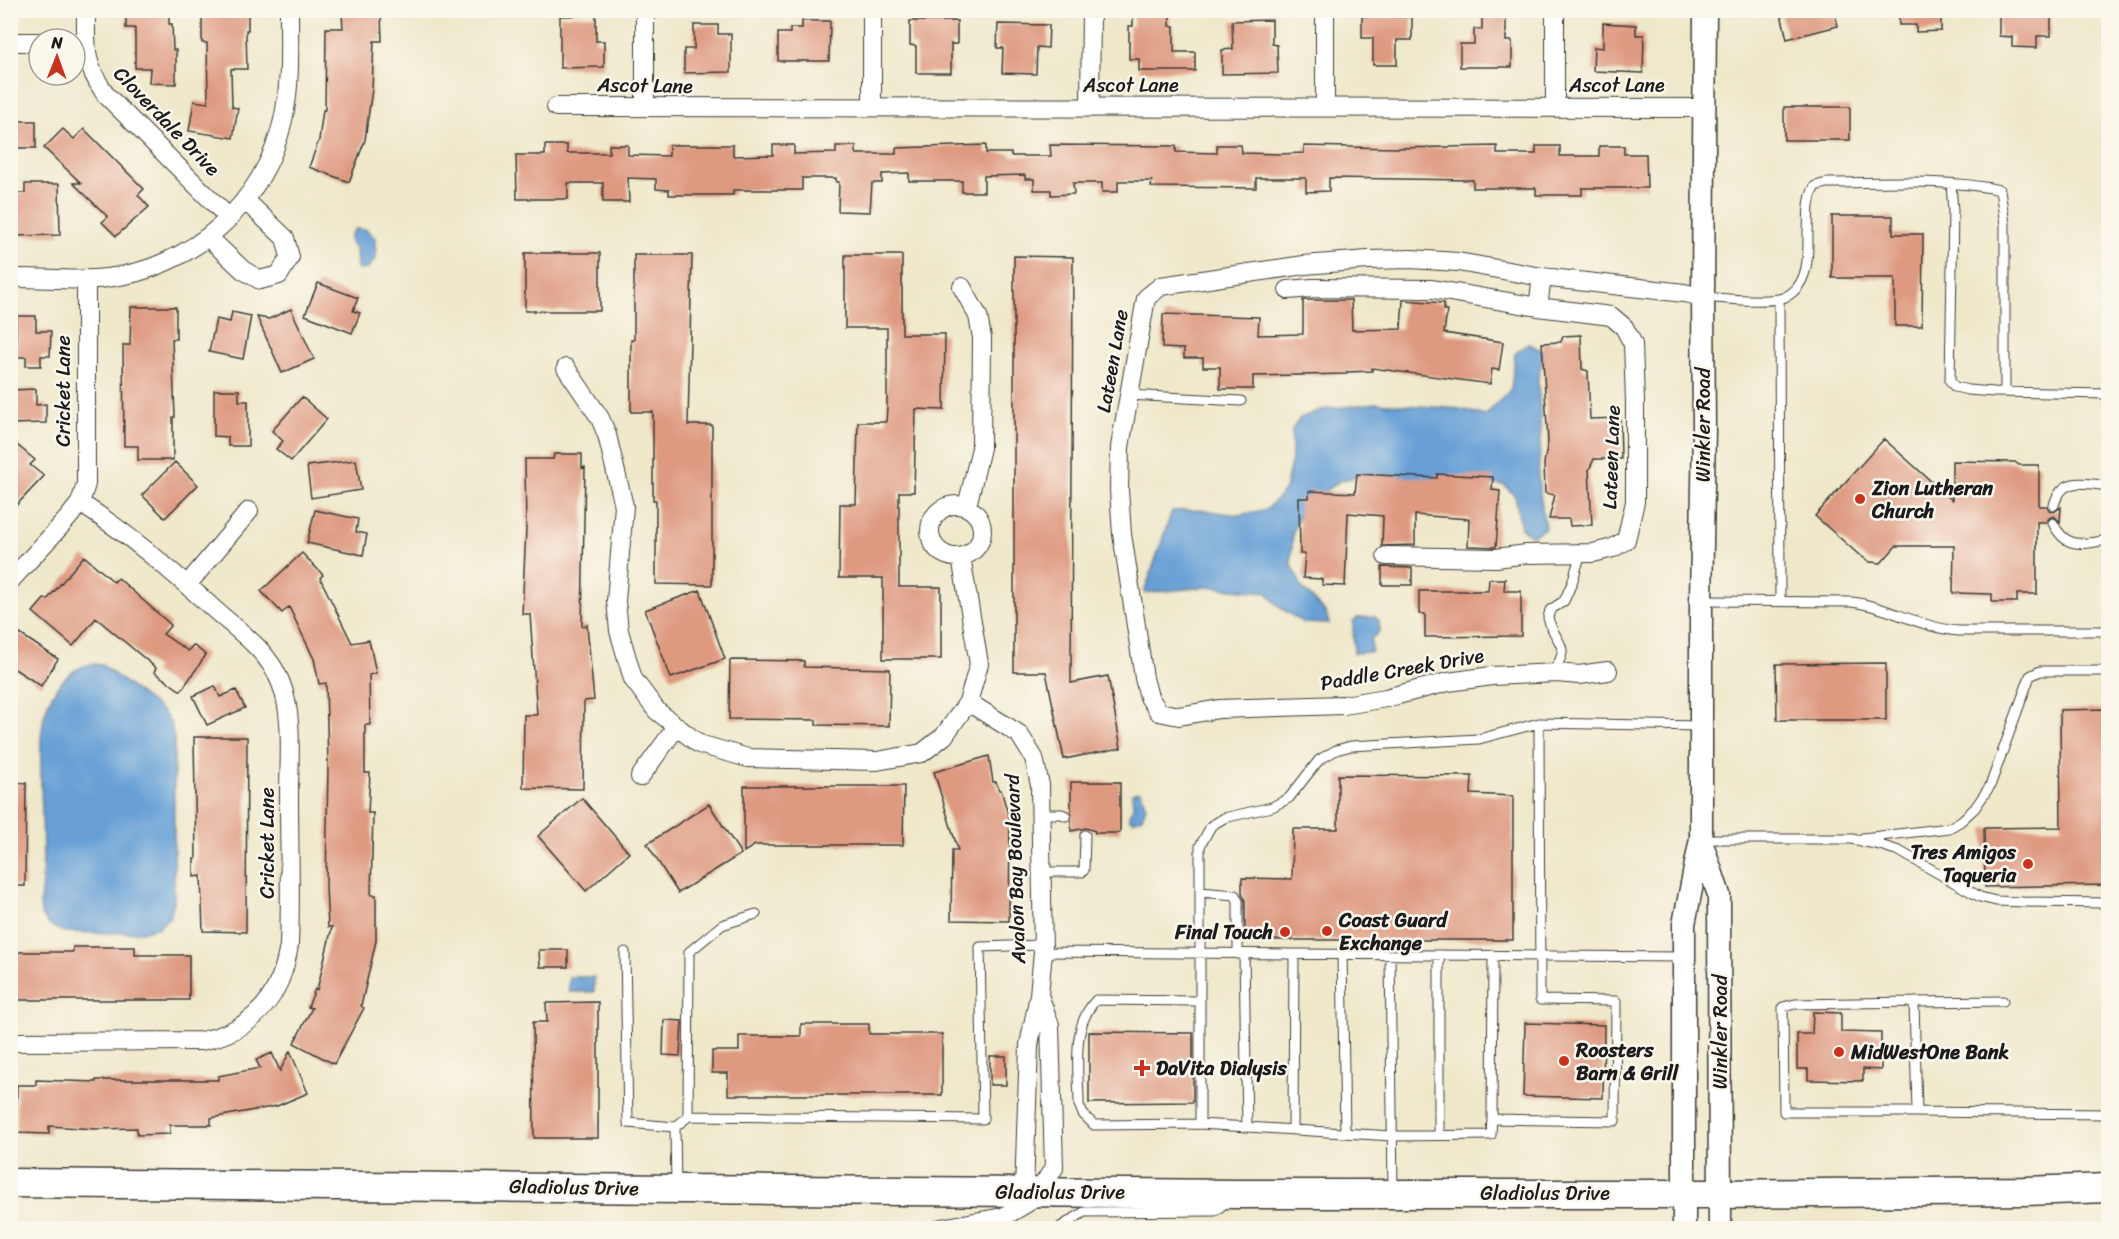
<svg xmlns="http://www.w3.org/2000/svg" width="2119" height="1239" viewBox="0 0 2119 1239" font-family="Sriracha,sans-serif">
<style>
.water{fill:#68a0d6;stroke:#425e79;stroke-width:1.5}
.building{fill:#de9a81}
.lines{fill:none;stroke-linecap:round;stroke-linejoin:round}
.service-casing{stroke:#3c3b36;stroke-width:11}
.minor-casing{stroke:#3c3b36;stroke-width:20}
.tertiary-casing{stroke:#3c3b36;stroke-width:25}
.primary-casing{stroke:#3c3b36;stroke-width:31}
.service{stroke:#fff;stroke-width:9}
.minor{stroke:#fff;stroke-width:18}
.tertiary{stroke:#fff;stroke-width:22}
.primary{stroke:#fff;stroke-width:28}
.poi-dot{fill:#c8321e;stroke:#fbf7ec;stroke-width:2}
.labels{text-anchor:middle;stroke-width:5;stroke-linejoin:round;paint-order:stroke}
.street-label{font-size:20px;fill:#1c1c1c;stroke:#fbf7ec}
.poi-label{font-size:20px;font-weight:bold;fill:#1c1c1c;stroke:#fbf7ec;text-anchor:start}
</style>
<rect width="100%" height="100%" fill="#fbf7ec"/>
<filter id="ink" filterUnits="userSpaceOnUse"><feTurbulence type="fractalNoise" baseFrequency=".0167" numOctaves="2"/><feDisplacementMap in="SourceGraphic" scale="12" xChannelSelector="R" yChannelSelector="G"/><feConvolveMatrix kernelMatrix="1 2 1 2 8 2 1 2 1" color-interpolation-filters="sRGB"/></filter>
<filter id="wash" filterUnits="userSpaceOnUse"><feTurbulence type="fractalNoise" baseFrequency=".008" numOctaves="4" result="noise"/><feDisplacementMap in="SourceGraphic" scale="24" xChannelSelector="R" yChannelSelector="G"/><feGaussianBlur stdDeviation="1.35" result="paint"/><feColorMatrix in="noise" values="0 0 0 0 0 0 0 0 0 0 0 0 0 0 0 0 0 1.4 0 .05"/><feComposite in="paint" operator="in"/></filter>
<g filter="url(#wash)">
<rect width="100%" height="100%" fill="#efe8cb"/>
<path class="water" d="M355,229L367,230L375,238L376,258L367,269L359,270L357,267L356,248L350,243V235Z
M1528,343L1544,352L1538,379L1541,438L1538,478L1545,528L1532,536L1521,528L1515,496L1504,485L1365,474L1340,481L1303,506L1293,531L1291,562L1302,588L1326,613L1329,624L1304,623L1279,607L1266,592L1208,587L1144,593L1172,511L1201,510L1240,515L1267,509L1285,490L1292,458V430L1300,418L1320,410L1376,403L1461,409L1485,416L1511,389L1515,354Z
M1375,617L1379,620V632L1371,639L1372,652L1354,653L1353,622L1357,618Z
M92,664L102,665L163,712L171,724L174,739V902L170,916L159,927L141,932L105,933L64,932L49,925L41,914L40,902C45,864 42,822 41,783C41,759 39,733 46,710C52,688 70,668 92,664Z
M1137,791L1141,792L1146,807L1142,817L1134,821L1130,819L1129,815L1133,807L1132,793Z
M569,977H594V992H569Z"/>
<g id="blocks">
<path class="building" d="M126,10H169V24H172L173,50H176V84L149,83L150,68H135V28H126Z
M202,10H248V30H246L247,69H231L232,107L238,108L233,138L189,131L194,101L208,103L207,43H202Z
M1133,10H1170V26H1174V52H1195V71H1139V59H1129V26H1133Z
M1780,10H1834L1838,26L1787,39Z
M1899,10H1941V31L1916,32V25H1899Z
M1999,10H2051V36H2037V48L2012,47V37L1999,36Z
M342,14H381L382,41H374L372,89L365,140L349,182L309,167L319,140L323,110H325L326,28H343Z
M596,15V41H604V67L560,68V16Z
M1362,16L1412,17V40H1397V65H1373V38H1362Z
M1482,16H1506V41H1512V67H1460V44H1474V29H1482Z
M1272,20V44L1277,45L1278,73L1222,74V50L1233,49L1232,21Z
M802,21H830L829,61H778V33H790V28H802Z
M910,21H957V44H951V73H916V46L910,45Z
M1603,23L1636,25V35H1644L1643,73L1593,71L1594,47L1603,48Z
M998,24L1049,25L1048,48L1037,47L1036,74L1002,73L1003,48H997Z
M694,25H718V34H731V72L684,73V49H694Z
M1784,107H1850V140H1784Z
M10,121H36V148H10Z
M63,129L74,139L84,129L144,189L138,195L149,207L116,236L102,222L108,217L73,183H81L44,148Z
M545,145H567V153H609V145H628V155L669,156V145H733V156L773,155V145H794V154L836,153V146H856V154H896V148L986,145V153H1011V156H1051L1050,145L1176,146V152L1217,153V145H1241L1242,153L1279,154L1304,153V146L1395,148L1497,146V154H1536V146H1560V156H1599V146H1624V154H1646L1647,188H1582V195H1536V188H1473V180L1329,178V191L1306,192V178H1256V188L1151,187L1152,181H1118V192H1102V183H1073L1074,194L1051,195V190H1034V179H1025V175L984,176V192H962V181H909V173L882,174V183H872L870,212L838,211L839,182H836V178H802V190H733V195H669V190L656,189V179L628,178L629,202H603V183H568V199H517L516,155H545Z
M25,184H59L60,235L10,236V193H25Z
M1832,216H1893V234H1923L1922,326H1895V278H1832Z
M525,253H600V311H525Z
M634,255H692L688,425H712V585L656,584V500H653V412H631V340H634Z
M845,255H902V334H945L944,410L916,409L914,492H899V587H941V659H883V578H839L840,504H856L858,422H886L887,407V328H845Z
M1014,256L1073,257L1071,683L1108,676L1121,748L1064,759L1046,672H1014Z
M318,283L358,298L353,311L360,313L352,333L305,315Z
M1303,300H1351L1352,330L1401,329L1403,300L1444,303V310H1447L1444,333L1503,342L1499,370L1492,369L1490,384L1372,368V371L1347,372V374L1253,376V389H1220V367H1203V358H1184V349L1162,348L1163,314L1259,317L1258,335L1303,334Z
M131,307H176V339H172L175,417H173V460H138V446H124L123,345H130Z
M291,309L314,359L282,373L257,317L269,319Z
M232,312L251,316L243,359L209,352L216,319L230,322Z
M16,316H36V331H51L50,356H41V366H26V357H16Z
M1581,335L1582,369L1588,371L1590,419L1620,418L1621,459H1594L1589,470L1592,525L1570,526L1569,519H1549L1555,495L1545,493L1544,463L1548,442L1542,343L1561,342L1563,336Z
M36,389V405L46,404V423L10,424V390Z
M214,390H239V401H248V446H228V437L214,436Z
M302,397L327,419L291,461L276,449L283,441L272,431Z
M10,439L35,460L30,465L44,476L10,512Z
M1884,439L1952,500V461L2015,462L2019,465H2039V506H2047L2049,510L2054,512L2061,507L2060,522L2054,516L2049,518L2046,522H2037V594H2017V602H1992V594L1953,593L1954,546H1896L1881,563L1870,562L1858,554L1815,516Z
M554,454H582V468L585,467L582,626L587,625L594,700L584,701L583,789L523,788L524,715H537L530,614H522L526,529L525,459H553Z
M356,460L361,490L311,498L307,466Z
M175,462L198,485L165,518L142,495Z
M1357,474L1437,478V474L1493,477L1492,490L1500,491L1496,547L1468,546L1469,519L1415,515V545L1382,546L1383,516L1348,513L1345,586L1322,585V579L1303,578L1305,554H1300L1299,498H1309V491L1355,493Z
M315,510L358,519L356,532L367,534L363,555L307,543Z
M302,553L323,575L320,578L352,643L369,640L376,673L369,675L370,725H365V773H370L368,813H373L371,895H376V941L361,1006L364,1008L334,1064L294,1043L312,1008L308,1007L315,989L317,990L332,927H328L326,887L328,765L326,683L319,684L314,659L289,607L282,613L261,591Z
M84,556L114,582L118,578L171,625L163,634L188,651L193,645L206,655L181,691L154,672L156,668L96,618L73,646L33,612L45,598L47,600Z
M1382,567L1412,568V585H1382Z
M1489,579H1505L1504,591H1521V636L1425,637V614H1419V591H1488Z
M700,590L725,659L671,678L645,610Z
M17,632L58,659L41,686L10,666V642Z
M730,660L804,661V667L890,669L889,726L816,725V720L729,719Z
M1886,663V720H1777L1776,664Z
M215,686L220,697L236,690L245,708L207,725L193,696Z
M2109,709V885L1985,887L1984,828L2061,827L2060,710Z
M194,737H247L246,932L203,931L201,876L194,877V859H196Z
M989,756L993,782H996L999,790H1001L1011,824L1010,825L1009,921L951,920L952,850H958L934,772Z
M1338,775L1472,776L1471,794L1513,796V940H1245V901L1242,893V878L1292,879L1293,829H1338Z
M10,782L26,783L25,886H10Z
M1071,782H1120V833H1095V831L1086,828L1071,831Z
M744,786H904L903,845H755L744,852Z
M582,798L629,853L586,891L538,836Z
M709,804L741,854L678,893L647,844Z
M73,947H135V955H189V1000H10V952H73Z
M539,950H568V967H540Z
M598,1002V1138H534L533,1022H547L546,1003Z
M1813,1012L1841,1013V1032L1881,1033V1070L1863,1069V1081L1808,1080V1069H1797V1034H1812Z
M664,1020L682,1021L680,1056L663,1055Z
M1525,1023L1604,1025L1603,1098L1523,1096Z
M801,1024H869V1034H942V1095H728V1073H712V1051H739V1036H801Z
M1089,1032L1193,1033V1102L1089,1103Z
M290,1051L308,1093L277,1106L211,1118V1125H170V1134L137,1135V1128L96,1129L49,1126V1134L16,1133L17,1085H36V1080L96,1082V1080H218V1076L260,1068L256,1060L272,1053L280,1071Z
M990,1056H1006V1085H990Z"/>
</g>
</g>
<g filter="url(#ink)">
<use href="#blocks" fill-opacity="0" stroke="#3c3b36" stroke-width="1.5"/>
<g class="lines">
<defs>
<path id="service" d="M1951,184L1953,211L1950,381L1955,387L1968,390L1994,392L2108,394
M1703,297C1720,298 1771,304 1785,297C1790,295 1797,289 1799,285C1809,271 1808,248 1808,231C1809,215 1807,200 1815,186L1827,183C1880,183 1949,178 2000,190L2005,224V392
M1779,299L1780,601
M1128,395L1241,401
M2054,505C2062,476 2085,483 2108,486
M2053,523C2066,550 2083,544 2108,540
M1701,601L1851,602C1888,606 1920,628 1959,631H2108
M1552,673C1573,644 1556,646 1548,618L1550,610L1564,601L1572,583L1581,553
M1041,814H1062L1066,816
M1863,838L1949,828L1961,821L1975,808L1990,786L2030,676L2040,671H2108
M1701,839H1852L1880,845L1899,851L1980,897L1996,901L2024,902L2108,903
M1041,872H1082L1084,870L1085,835
M1200,892L1235,895L1238,901V954
M625,952L628,1123L675,1127L676,1186
M1043,952L1685,957
M1244,954L1247,1127
M1342,954L1345,1133
M1390,955L1393,1190
M1439,955V1135
M1493,955L1492,1119L1615,1121L1616,1001L1540,1000L1539,723L1701,726
M1198,1001L1096,1000C1070,1027 1079,1071 1079,1105L1083,1114L1094,1125L1200,1124
M1914,1002L1795,1004L1783,1007L1784,1112H1917L1914,1002L2003,1001
M1917,1112L2108,1114
M688,1117L689,952L722,925L756,914
M1492,1119L1491,1135L1392,1136L1200,1124V846L1211,826L1224,818L1272,807L1289,798L1319,760L1336,750L1351,746L1479,739L1539,723
M675,1127L689,1116L983,1119L980,947L1042,945
M1293,1130L1294,954
M1059,1228L1084,1212L1215,1211L1228,1201"/>
<path id="minor" d="M86,10C86,49 83,62 106,95L229,218
M645,10V107
M10,42H39
M872,106V10
M556,107L1705,108
M1090,107L1091,10
M1325,107V10
M1555,108V10
M208,237L243,270L260,280L279,275L290,257L285,238L246,201
M10,278C42,277 75,282 107,278C191,269 265,203 283,120C291,85 289,47 289,10
M962,287L978,316L982,338L981,448L967,506
M1288,290L1312,288L1432,289L1538,307
M566,368L600,418L607,435L624,506L616,601L619,631L633,679L657,711L699,744L748,758L877,761L922,753L944,736L968,702L979,664L961,557
M930 531a26 26 0 1 1 52 0a26 26 0 1 1-52 0Z
M1386,556L1496,558L1527,554L1593,553L1613,548L1626,540L1635,502V402L1633,344L1624,327L1611,316L1538,307L1542,277
M10,581L68,518L80,503L86,484V279
M187,585L249,511
M1608,671L1579,675L1557,673L1492,676L1448,682L1386,698L1344,705L1219,709L1179,716L1159,712L1149,697L1144,678L1122,534L1119,490L1120,447L1146,298L1161,286L1304,265L1368,260L1411,259L1458,262L1542,277L1684,293L1703,297
M968,702L1019,734L1034,758L1040,785L1043,952L1039,995L1029,1045L1024,1191
M640,777L677,726
M10,1042L201,1041C254,1030 281,998 289,945C291,895 289,845 289,794C289,760 294,713 280,681C268,651 239,631 216,611C173,572 129,534 80,503
M941,1228L1003,1217L1027,1203L1039,1191L1054,1168L1050,1025L1039,995"/>
<path id="tertiary" d="M1701,841L1719,895L1720,1228
M1684,1228V924L1701,839V601L1704,428L1703,297L1705,10"/>
<path id="primary" d="M10,1183L1237,1194H1719L2024,1191L2108,1188"/>
</defs>
<use href="#service" class="service-casing"/>
<use href="#minor" class="minor-casing"/>
<use href="#tertiary" class="tertiary-casing"/>
<use href="#primary" class="primary-casing"/>
<use href="#service" class="service"/>
<use href="#minor" class="minor"/>
<use href="#tertiary" class="tertiary"/>
<use href="#primary" class="primary"/>
</g>
</g>
<g class="poi-dot">
<circle cx="1860" cy="499" r="6"/>
<circle cx="2028" cy="864" r="6"/>
<circle cx="1327" cy="931" r="6"/>
<circle cx="1285" cy="932" r="6"/>
<circle cx="1839" cy="1052" r="6"/>
<circle cx="1564" cy="1061" r="6"/>
<path d="M1139 1059h6v6h6v6h-6v6h-6v-6h-6v-6h6z"/>
</g>
<g class="labels">
<g class="street-label">
<text transform="translate(645 85) rotate(1)" y="7">Ascot Lane</text>
<text x="1131" y="92">Ascot Lane</text>
<text x="1617" y="92">Ascot Lane</text>
<text transform="translate(167 121) rotate(46)" y="7">Cloverdale Drive</text>
<text transform="translate(1112 361) rotate(-80)" y="7">Lateen Lane</text>
<text transform="translate(63 391) rotate(-90)" y="7">Cricket Lane</text>
<text transform="translate(1703 425) rotate(-90)" y="7">Winkler Road</text>
<text transform="translate(1611 457) rotate(-88)" y="7">Lateen Lane</text>
<text transform="translate(1402 669) rotate(-10)" y="7">Paddle Creek Drive</text>
<text transform="translate(267 843) rotate(-90)" y="7">Cricket Lane</text>
<text transform="translate(1015 869) rotate(-92)" y="7">Avalon Bay Boulevard</text>
<text transform="translate(1720 1032) rotate(-90)" y="7">Winkler Road</text>
<text transform="translate(574 1187) rotate(1)" y="7">Gladiolus Drive</text>
<text x="1060" y="1199">Gladiolus Drive</text>
<text x="1545" y="1200">Gladiolus Drive</text>
</g>
<g class="poi-label">
<text x="1872" y="495">Zion Lutheran<tspan x="1872" dy="23">Church</tspan></text>
<text x="2016" y="859" text-anchor="end">Tres Amigos<tspan x="2016" dy="23">Taqueria</tspan></text>
<text x="1339" y="927">Coast Guard<tspan x="1339" dy="23">Exchange</tspan></text>
<text x="1273" y="939" text-anchor="end">Final Touch</text>
<text x="1576" y="1057">Roosters<tspan x="1576" dy="23">Barn &amp; Grill</tspan></text>
<text x="1851" y="1059">MidWestOne Bank</text>
<text x="1156" y="1075">DaVita Dialysis</text>
</g>
</g>
<rect width="2119" height="1239" fill="none" stroke="#fbf7ec" stroke-width="36"/>
<g transform="translate(57 57) rotate(1)"><circle r="28" fill="#fbf7ec" stroke="#a29f99" stroke-width="1.5"/>
<path d="M0-4.5L10 22L0 15L-10 22Z" fill="#c8321e"/>
<text y="-9" font-size="16" font-weight="bold" text-anchor="middle" fill="#1c1c1c">N</text>
</g>
</svg>
